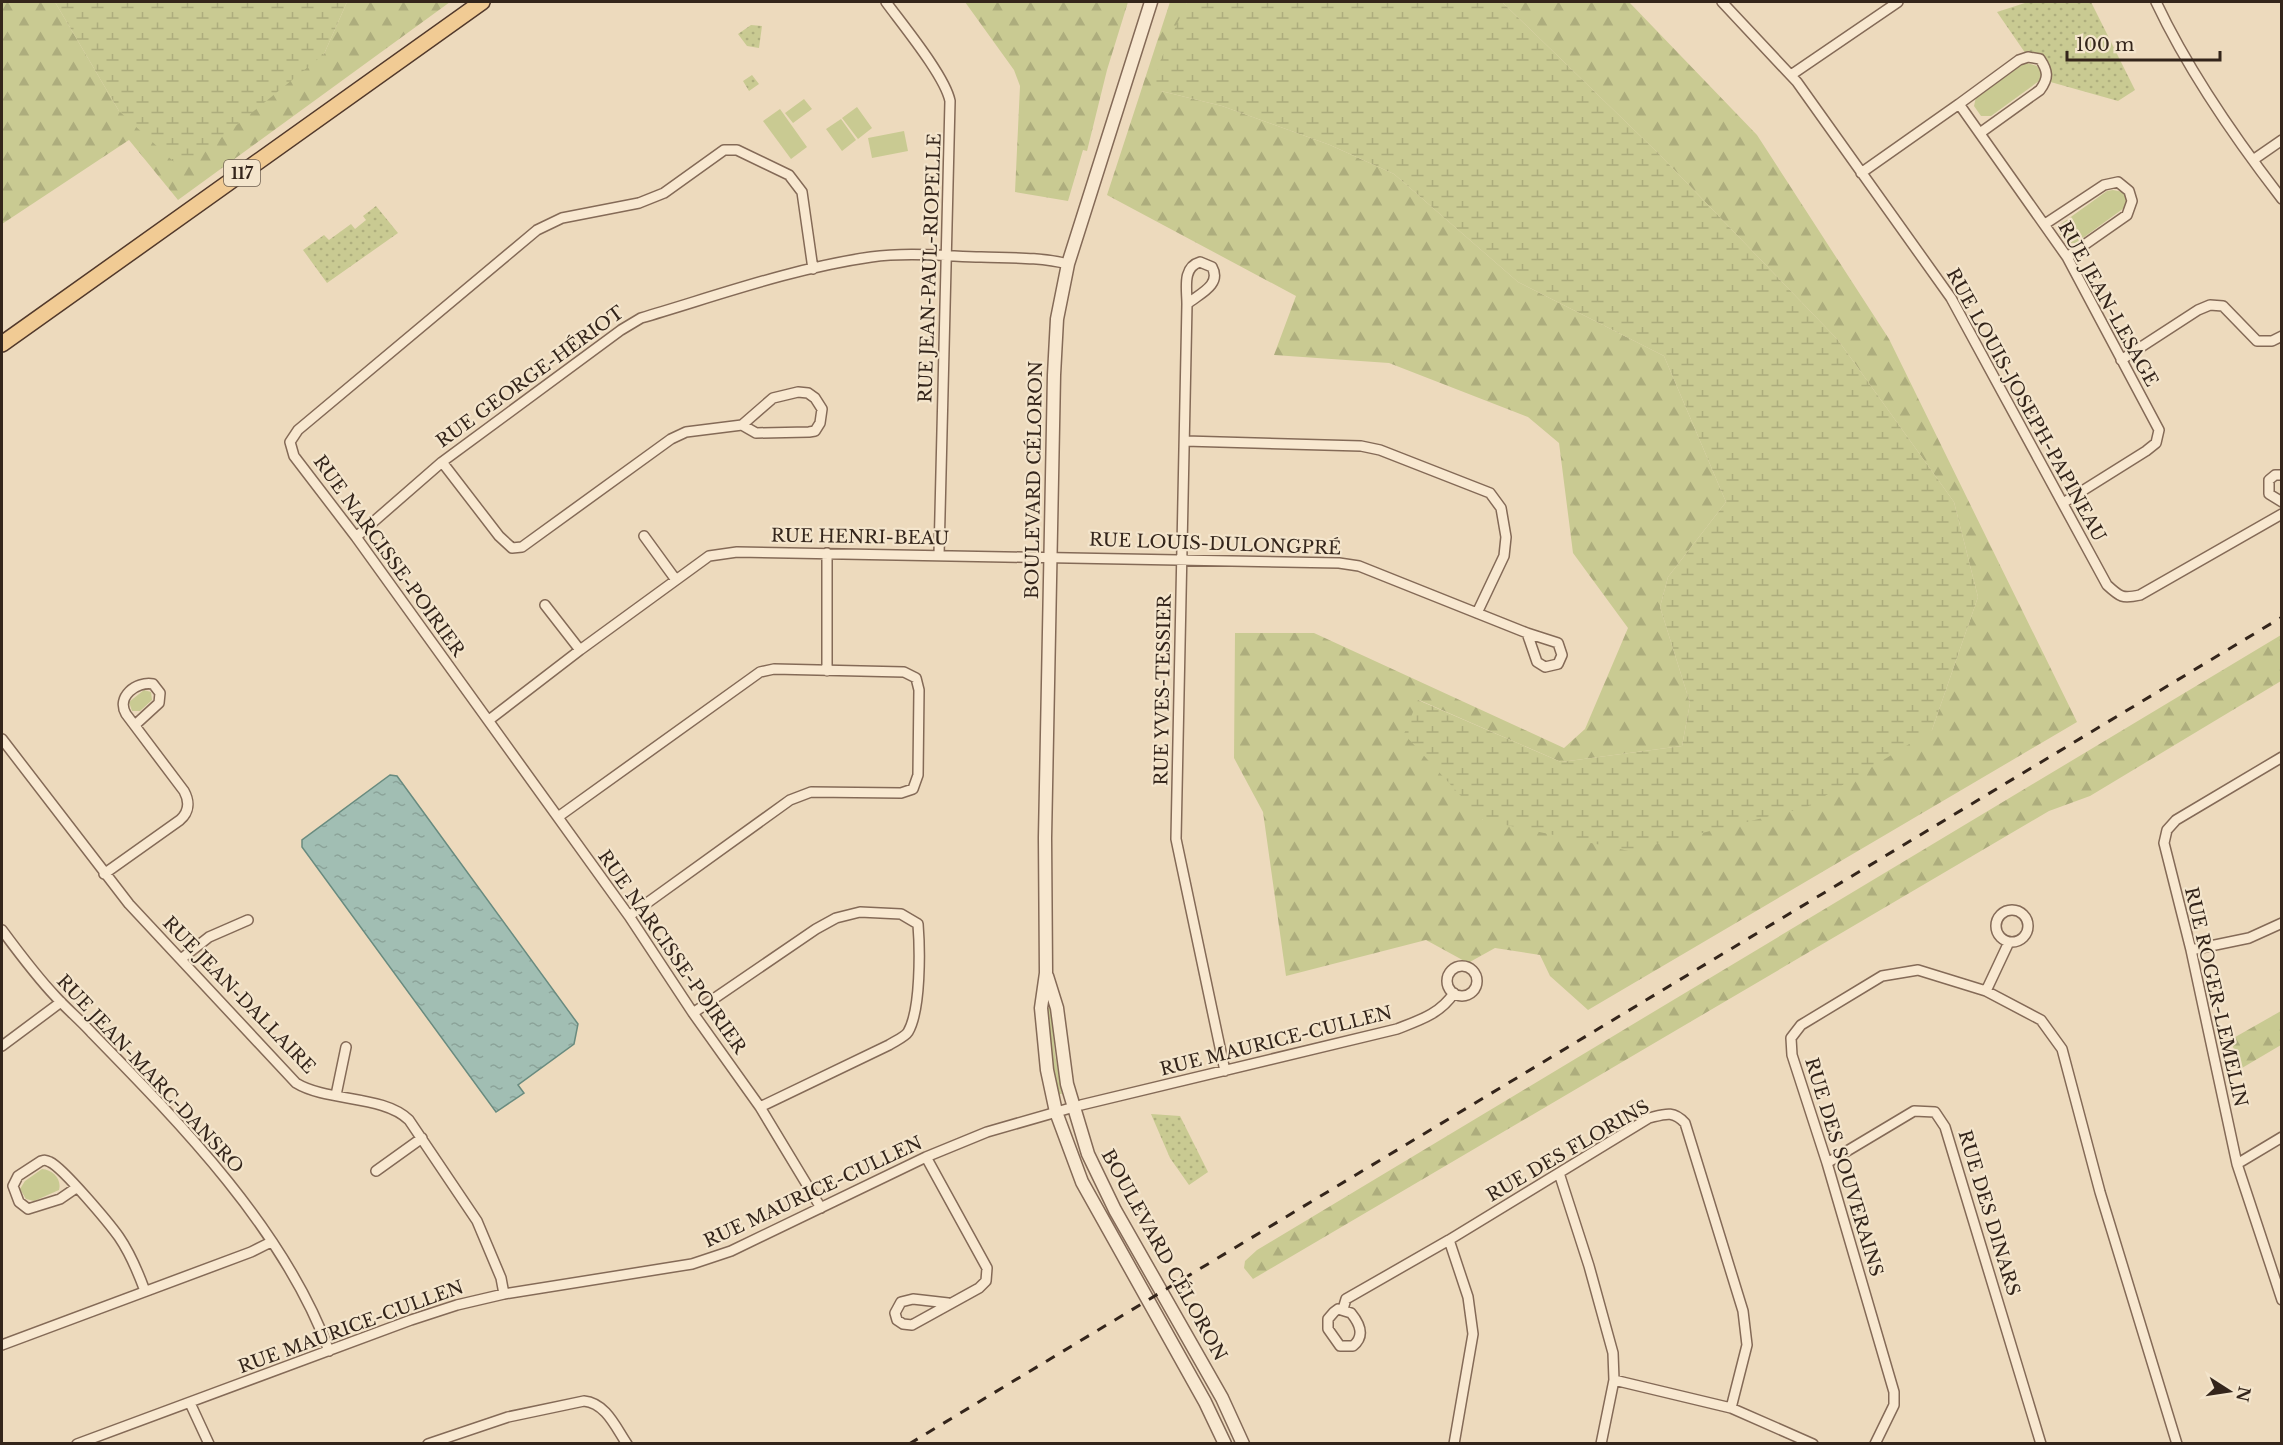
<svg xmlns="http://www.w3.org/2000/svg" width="2283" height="1445" viewBox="0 0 2283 1445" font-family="'Libre Baskerville',serif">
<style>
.grass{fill:#c9ca92}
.forest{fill:url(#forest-firs)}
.wetland{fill:url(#wetland-marsh)}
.park{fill:url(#park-dots)}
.water{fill:url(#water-ripples);stroke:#698b7f;stroke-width:1.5}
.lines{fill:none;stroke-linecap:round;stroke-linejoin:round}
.minor-casing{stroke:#846a57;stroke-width:12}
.tertiary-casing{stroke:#846a57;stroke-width:15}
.primary-casing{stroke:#52392b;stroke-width:18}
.minor{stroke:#f8e8d0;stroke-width:9}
.tertiary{stroke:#f8e8d0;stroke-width:12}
.primary{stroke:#f1cb94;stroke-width:15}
.rail{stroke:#34251b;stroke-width:3;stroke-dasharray:10 10;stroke-linecap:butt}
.labels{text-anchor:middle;stroke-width:4.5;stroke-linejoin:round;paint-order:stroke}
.shield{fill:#f4e5cc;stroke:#6e5f50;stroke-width:1.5}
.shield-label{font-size:16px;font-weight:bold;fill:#34251b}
.street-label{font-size:18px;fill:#34251b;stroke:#f4e5cc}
</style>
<defs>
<pattern id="forest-firs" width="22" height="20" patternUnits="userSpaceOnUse" patternTransform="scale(1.5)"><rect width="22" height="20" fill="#c9ca92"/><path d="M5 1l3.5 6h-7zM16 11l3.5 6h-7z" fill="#adad7d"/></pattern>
<pattern id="wetland-marsh" width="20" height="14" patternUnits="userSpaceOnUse" patternTransform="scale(1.5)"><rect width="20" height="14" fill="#c9ca92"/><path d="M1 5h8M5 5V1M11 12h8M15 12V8" fill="none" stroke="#adad7d"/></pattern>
<pattern id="park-dots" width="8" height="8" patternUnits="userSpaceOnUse" patternTransform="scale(1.5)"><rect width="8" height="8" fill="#c9ca92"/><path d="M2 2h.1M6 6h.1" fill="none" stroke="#adad7d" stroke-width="1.8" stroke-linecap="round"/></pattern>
<pattern id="water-ripples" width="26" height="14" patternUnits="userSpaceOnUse" patternTransform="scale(1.5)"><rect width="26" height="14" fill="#a1beb3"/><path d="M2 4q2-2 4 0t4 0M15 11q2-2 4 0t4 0" fill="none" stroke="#8ba399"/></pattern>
</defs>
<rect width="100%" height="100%" fill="#eddabd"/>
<path class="grass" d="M2027,63L2037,66L2042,73L2039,81L1991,116H1981L1974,106L1976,97L2022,64Z
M804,99L812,109L793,123L785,113Z
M857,107L872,128L858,139L842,118Z
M780,109L807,147L791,159L763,121Z
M841,119L856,140L842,151L826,129Z
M904,131L908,151L872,158L868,138Z
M2113,190L2123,192L2127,199L2124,208L2076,243H2066L2059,233L2061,224L2107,191Z
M144,690L151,692L152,700L140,711H132L129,702Z
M1047,1008H1051L1055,1054L1062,1094H1058L1052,1061Z
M42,1169C53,1170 62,1179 59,1190L34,1201L26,1199L20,1189L25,1181Z"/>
<path class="forest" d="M2,2H55L119,111L324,54L347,2H450L178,200L129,140L2,224Z
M965,2H1128L1107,70L1087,151L1083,150L1068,201L1015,192L1020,86L1014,70Z
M1170,2H1187L1161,91L1222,106L1330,145L1394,174L1518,282L1664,356L1726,502L1668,577L1660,607L1690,703L1682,746L1561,762L1419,700L1483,820L1932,730L1978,597L1954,502L1838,340L1659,154L1502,2H1629L1757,135L1889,339L2077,722L1588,1010L1550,976L1540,955L1495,948L1468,963L1426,940L1286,976L1263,812L1234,758L1235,633H1314L1564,748L1585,729L1628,628L1573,553L1559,443L1528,417L1389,363L1274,355L1296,296L1107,195Z
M2281,635V681L2090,796L2049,811L1253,1279L1244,1268L1245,1261L1257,1250Z
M2281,1011V1045L2242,1068L2230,1040Z"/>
<path class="wetland" d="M55,2H347L324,54L195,159L175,163L119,111Z
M1187,2H1502L1659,154L1838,340L1954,502L1978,597L1932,730L1807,807L1629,851L1483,820L1404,734L1418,700L1561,762L1682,746L1690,703L1660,607L1668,577L1726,502L1664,356L1518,282L1394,174L1330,145L1222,106L1161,91L1152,86L1161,59Z"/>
<path class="park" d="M2028,2H2091L2135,90L2118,101L2047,81L2040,59L2028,57L1997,12Z
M751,25L762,26L759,48L747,46L738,34Z
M752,75L759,84L749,91L743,81Z
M376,206L398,233L327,283L303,250L324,235L329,240L351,224L355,229L366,220L363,216Z
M1151,1114L1180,1116L1208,1172L1189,1185L1170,1158Z"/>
<path class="water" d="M390,775L397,776L578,1024L574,1044L518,1085L524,1093L496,1112L302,847V840Z"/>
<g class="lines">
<defs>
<path id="minor" d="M886,2C902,24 945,76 950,101L939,555
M1722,2L1797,82L1951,298L2107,585C2120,597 2122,599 2140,595L2282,514
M2156,2C2189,72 2234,137 2282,199
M1791,75L1898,2
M1959,104L2019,60L2028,57L2040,59C2048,71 2049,78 2040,90L1980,133
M2253,160L2282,140
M1861,173L1959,104L2067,257L2159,430L2156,443L2146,451L2063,503
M2045,224L2104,185L2118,182L2129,191L2132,201L2127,215L2067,257
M1200,262L1212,267C1222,285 1199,294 1187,304C1187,289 1182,267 1200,262Z
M813,269L802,192L789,175L737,150H724L664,193L639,203L562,218L537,230L298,430L290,442L294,456L356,537L629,916L693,1013L760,1107L821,1208
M1187,304L1176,839L1225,1071
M2121,360L2198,310L2210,305L2223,306L2257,341H2272L2282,336
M1185,441L1361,446L1380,450L1490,493L1501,508L1506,537L1504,556L1477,613
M442,462L499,536L512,548L522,547L671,439L686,432L742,425L773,398L798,392L808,393L815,398L822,409L820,423L815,431L809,432L756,433L742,425
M2282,475H2275L2269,480V494L2282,502
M644,536L676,580
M356,537L442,462L621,330L641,318C716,296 793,268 871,257C907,252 945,256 981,257C1010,258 1040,257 1068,264
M827,553V671
M545,605L580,650
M1527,633L1558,643L1562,655L1558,664L1545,667L1537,662Z
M489,720L580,650L709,556L737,552L1339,563L1359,566L1527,633
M2,739L129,904L296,1083C327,1102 384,1095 409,1120L477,1221L501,1278L504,1294
M2282,757L2176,820L2167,830L2164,843L2191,950L2237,1164L2282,1300
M558,817L760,672L774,669L904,672L916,678L919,690L918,775L913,789L901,793L811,792L790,800L629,916
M104,874L180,820C189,812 190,802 184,791L126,714C116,697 136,681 153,684L160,693L159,703L135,725
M1996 926a16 16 0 1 1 32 0a16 16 0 1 1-32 0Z
M2,930C19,953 36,976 56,997C67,1009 80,1020 91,1032C180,1123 285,1230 329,1351
M2191,950L2249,938L2282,923
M181,959L209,937L248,920
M1447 981a15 15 0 1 1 30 0a15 15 0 1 1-30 0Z
M1986,991L2009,942
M693,1013L816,929L836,918L860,912L901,914L918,924C920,949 921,1010 908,1032C905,1037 895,1041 889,1045L760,1107
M2,1046L61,1002
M336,1095L346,1047
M926,1157L987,1268L986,1281L979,1288L912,1325L903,1324L897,1320L895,1313L901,1302L913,1299L948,1303
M1827,1163L1914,1111L1935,1112L1945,1127L2041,1444
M2237,1164L2282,1137
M376,1171L422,1138
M1559,1173L1589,1266L1613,1353L1614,1380L1601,1444
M76,1188L60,1199L28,1209L19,1202L13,1186L18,1176L41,1161C45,1160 45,1160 50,1162C63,1168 109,1223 119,1237C130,1253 138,1272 145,1291
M1449,1240L1468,1297L1473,1334L1454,1444
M1338,1309L1351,1313C1360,1324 1365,1336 1353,1346H1340L1328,1329V1319L1334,1312Z
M1343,1309L1346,1299L1449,1240L1649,1118C1665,1114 1673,1110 1685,1123L1743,1311L1747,1345L1731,1408
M2,1345L251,1252L271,1242
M1614,1380L1731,1408L1813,1444
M190,1403L209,1444
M77,1444L411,1320L457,1305L504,1294L692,1264L731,1251L926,1157L987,1132L1081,1105L1397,1029C1420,1020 1440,1014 1454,993
M428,1444L508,1417L584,1401C606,1403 616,1428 627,1444
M1875,1444L1894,1405V1392L1827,1163L1792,1055L1791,1038L1801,1025L1882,976L1918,970L1986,991L2041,1020L2062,1049L2100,1192L2177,1444"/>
<path id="tertiary" d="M1151,2L1068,264L1057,319L1054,375L1045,838L1046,973L1041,1008L1047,1070L1056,1112L1082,1182L1205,1402L1225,1444
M1047,976L1057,1008L1067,1084L1088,1154L1115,1210L1222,1398L1243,1444"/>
<path id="primary" d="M2,344L482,2"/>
</defs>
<use href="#minor" class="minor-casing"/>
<use href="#tertiary" class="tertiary-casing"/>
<use href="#primary" class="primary-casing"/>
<use href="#minor" class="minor"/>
<use href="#tertiary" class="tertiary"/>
<use href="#primary" class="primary"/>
<path class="rail" d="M909,1444L2282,617"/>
</g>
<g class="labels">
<rect class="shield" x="224" y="160" width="36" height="26" rx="4.5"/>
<g class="shield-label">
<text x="242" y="179">117</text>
</g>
<g class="street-label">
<text transform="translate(930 268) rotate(-88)" y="6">RUE JEAN-PAUL-RIOPELLE</text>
<text transform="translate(2108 304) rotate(61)" y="6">RUE JEAN-LESAGE</text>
<text transform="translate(530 377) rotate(-36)" y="6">RUE GEORGE-HÉRIOT</text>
<text transform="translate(2026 405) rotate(61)" y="6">RUE LOUIS-JOSEPH-PAPINEAU</text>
<text transform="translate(1034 480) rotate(-89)" y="6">BOULEVARD CÉLORON</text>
<text transform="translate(860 537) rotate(1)" y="6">RUE HENRI-BEAU</text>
<text transform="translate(1215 544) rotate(2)" y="6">RUE LOUIS-DULONGPRÉ</text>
<text transform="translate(389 556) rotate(54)" y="6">RUE NARCISSE-POIRIER</text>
<text transform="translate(1163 690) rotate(-89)" y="6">RUE YVES-TESSIER</text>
<text transform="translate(672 952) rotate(55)" y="6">RUE NARCISSE-POIRIER</text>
<text transform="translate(239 995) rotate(46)" y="6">RUE JEAN-DALLAIRE</text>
<text transform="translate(2216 997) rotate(77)" y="6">RUE ROGER-LEMELIN</text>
<text transform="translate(1276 1041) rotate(-14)" y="6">RUE MAURICE-CULLEN</text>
<text transform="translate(150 1074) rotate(47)" y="6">RUE JEAN-MARC-DANSRO</text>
<text transform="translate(1568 1151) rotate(-30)" y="6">RUE DES FLORINS</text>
<text transform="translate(1844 1167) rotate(73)" y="6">RUE DES SOUVERAINS</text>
<text transform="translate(813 1192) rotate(-25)" y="6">RUE MAURICE-CULLEN</text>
<text transform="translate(1989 1213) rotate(73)" y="6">RUE DES DINARS</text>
<text transform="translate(1164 1255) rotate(61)" y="6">BOULEVARD CÉLORON</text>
<text transform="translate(351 1327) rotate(-20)" y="6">RUE MAURICE-CULLEN</text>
</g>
</g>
<rect width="2283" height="1445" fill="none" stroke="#34251b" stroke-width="6"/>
<g transform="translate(2229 1391) rotate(102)" stroke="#f4e5cc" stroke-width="4.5" paint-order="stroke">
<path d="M0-4.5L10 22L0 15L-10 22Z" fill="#34251b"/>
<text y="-9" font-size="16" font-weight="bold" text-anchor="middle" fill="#34251b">N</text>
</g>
<path d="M2067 51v9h153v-9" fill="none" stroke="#34251b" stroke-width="3"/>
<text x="2076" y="51" font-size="18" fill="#34251b" stroke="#f4e5cc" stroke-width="4.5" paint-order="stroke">100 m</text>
</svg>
